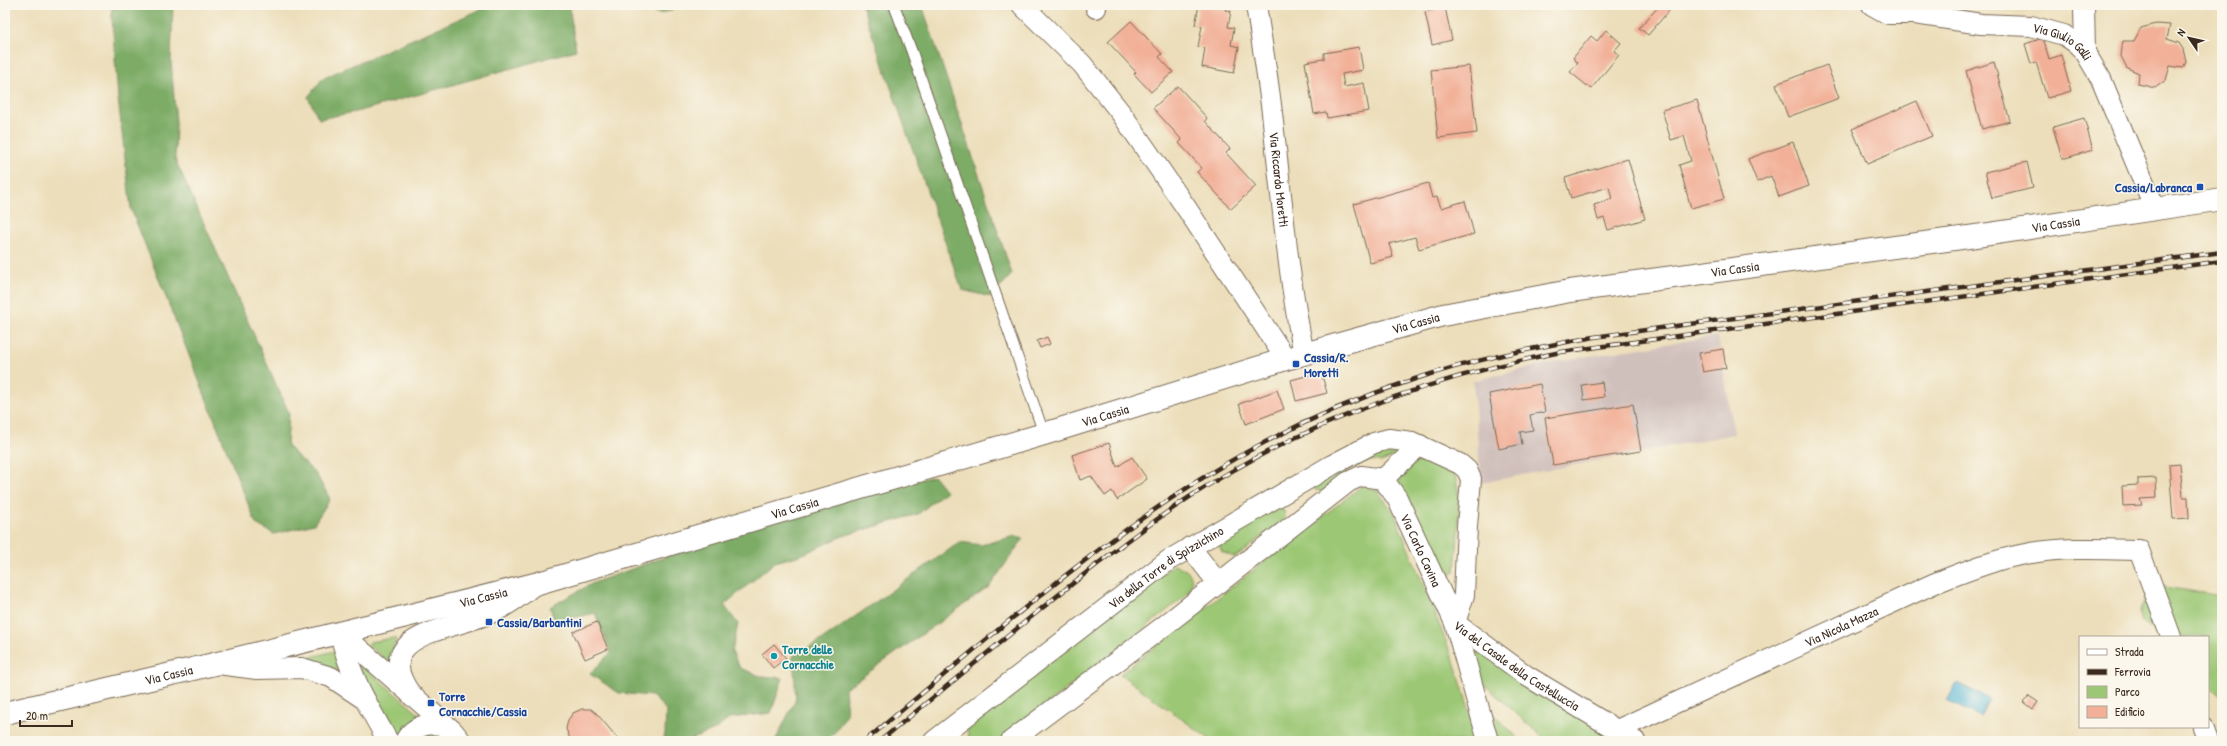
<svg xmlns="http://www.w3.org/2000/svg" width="2227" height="746" viewBox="0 0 2227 746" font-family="'Patrick Hand',sans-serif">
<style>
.industrial{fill:#d0c0bc}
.green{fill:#9cc774;stroke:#6c7849}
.forest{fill:#7dac66;stroke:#5c6b42}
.water{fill:#55b5d4;stroke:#487079}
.building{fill:#f2b098}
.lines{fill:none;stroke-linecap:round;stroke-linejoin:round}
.lane-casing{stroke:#796955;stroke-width:12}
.street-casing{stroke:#796955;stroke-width:22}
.primary-casing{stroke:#796955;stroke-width:24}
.lane{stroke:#fff;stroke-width:10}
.street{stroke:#fff;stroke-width:20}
.primary{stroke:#fff;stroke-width:22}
.rail-casing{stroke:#3b2a1e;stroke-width:4.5}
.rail{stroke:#fbf7ec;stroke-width:3;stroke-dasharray:9;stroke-linecap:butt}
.transit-dot{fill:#1a4fb4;stroke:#fbf7ec;stroke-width:1.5}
.culture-dot{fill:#0f9aa8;stroke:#fbf7ec;stroke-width:1.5}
.labels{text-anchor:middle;stroke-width:3;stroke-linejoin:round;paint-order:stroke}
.street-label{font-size:13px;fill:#3b2a1e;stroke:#fbf7ec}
.transit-label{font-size:13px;font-weight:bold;fill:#164399;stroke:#fbf7ec;text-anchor:start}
.culture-label{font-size:13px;font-weight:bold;fill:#0d838f;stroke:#fbf7ec;text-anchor:start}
</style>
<rect width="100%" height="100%" fill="#fbf7ec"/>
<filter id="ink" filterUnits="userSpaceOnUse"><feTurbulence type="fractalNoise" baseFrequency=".025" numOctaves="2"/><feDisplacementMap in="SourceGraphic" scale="8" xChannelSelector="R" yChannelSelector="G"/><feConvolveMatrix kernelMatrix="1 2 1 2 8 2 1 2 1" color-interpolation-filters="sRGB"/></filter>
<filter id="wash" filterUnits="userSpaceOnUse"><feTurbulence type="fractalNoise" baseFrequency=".012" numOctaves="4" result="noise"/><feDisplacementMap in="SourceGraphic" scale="16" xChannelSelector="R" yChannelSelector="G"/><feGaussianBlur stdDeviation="0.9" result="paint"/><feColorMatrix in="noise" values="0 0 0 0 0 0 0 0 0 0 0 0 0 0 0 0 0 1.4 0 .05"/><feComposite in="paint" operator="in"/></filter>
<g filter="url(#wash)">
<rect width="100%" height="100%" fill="#ecdeba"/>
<path class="industrial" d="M1718,336L1734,434L1481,483L1473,381L1558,361Z"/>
<path class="green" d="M1399,446L1400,454L1381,462C1362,454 1336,481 1322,492L1314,489L1313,485L1362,456Z
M1427,459C1434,462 1445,464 1450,469C1466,483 1456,550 1455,572L1450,575L1444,572L1400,487L1399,475L1416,462Z
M1363,485L1378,491L1394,513L1454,661L1479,741H1212L1120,674Z
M1276,506L1284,511L1285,517L1282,521L1239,555L1234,557L1222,552L1219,545L1220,537Z
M1174,565C1194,570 1197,582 1184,597L1000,741H971C965,733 968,726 971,717Z
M2159,586L2222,596V698L2208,684V637H2159L2143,622L2140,610L2145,598Z
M393,638L396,639V641L388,661L367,645L370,642Z
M1468,645L1621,741H1546L1483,683Z
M335,651L340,668L339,671L310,662L311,657Z
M356,660L420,715L421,717L396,741Z
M1486,707L1521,741H1495Z
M426,733L441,734L450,741H413Z"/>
<path class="forest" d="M111,5H173L171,61L176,122L175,159L289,413L287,446L316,474L330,499L314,524L274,534L256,524L131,209L118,98Z
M491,5H569L576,50L360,111L319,119L308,97L323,78Z
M637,5H686L660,14Z
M862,5H922L1012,274L991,297L962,290Z
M934,476L946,491L918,514L843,536L801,555L775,562L724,605L738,624L732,652L740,668L760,676L783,678L771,713L730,718L715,730L687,741H661L665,735L666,710L652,696L619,693L590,674L611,652L595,613L555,622L550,607L593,583L781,515Z
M1015,536L1023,539L989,587L845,689L847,714L834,733L824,741H775L796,699L793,656L825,638L960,542L981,545Z"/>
<path class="water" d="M1957,683L1989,699L1980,717L1947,701Z"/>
<g id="blocks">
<path class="building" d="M1199,5H1226L1225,10L1231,11L1228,27L1234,28L1231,45L1239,47L1234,73L1202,67L1205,48L1198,47L1202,26L1195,25Z
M1660,5H1674L1648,35L1639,28Z
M1828,5H1839L1831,10Z
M1445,7L1452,40L1432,45L1425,12Z
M1131,21L1162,54L1159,57L1173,72L1151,92L1134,74L1136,72L1108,42Z
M2156,24L2170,25L2167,39L2179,43L2183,49L2186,62L2183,68L2170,66L2166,80L2155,88L2138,84L2139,73L2127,68L2121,56L2123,41H2134L2141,28Z
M1606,30L1621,43L1614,51L1619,55L1591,89L1570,72L1578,63L1573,58L1591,36L1597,41Z
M2043,38L2049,59L2061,55L2071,91L2047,98L2036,62L2031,64L2025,44Z
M1359,47L1363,70L1342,74L1344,87L1364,83L1369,111L1327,118L1326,112L1314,114L1305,62L1324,59V53Z
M1994,62L2010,121L1982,129L1966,71Z
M1827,65L1839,98L1788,117L1776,84Z
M1469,66L1477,133L1438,138L1431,70Z
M1178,86L1207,118L1205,121L1230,149L1226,153L1256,186L1231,209L1197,172L1202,168L1179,143L1182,140L1153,108Z
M1697,100L1724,199L1691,208L1679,165L1691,161L1684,136L1671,140L1662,110Z
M1917,101L1932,136L1867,164L1852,129Z
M2084,118L2093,150L2062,159L2053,127Z
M1793,142L1809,186L1779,197L1771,176L1757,182L1748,159Z
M1628,159L1645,219L1608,230L1604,218L1598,220L1594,205L1612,199L1609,187L1571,198L1565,178Z
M2027,162L2033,188L1992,198L1985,172Z
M1428,183L1432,198L1437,197L1441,208L1465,201L1474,234L1419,249L1415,237L1389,244L1393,257L1370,263L1354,204Z
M1047,337L1050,344L1040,348L1037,341Z
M1723,349L1726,368L1703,372L1699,353Z
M1321,372L1327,393L1296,401L1291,380Z
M1602,382L1604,397L1584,400L1582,385Z
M1540,384L1545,412L1530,415L1533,430L1520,432L1522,444L1499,449L1489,394Z
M1277,390L1284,409L1246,424L1239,404Z
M1633,404L1641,451L1553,465L1545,418Z
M1109,443L1117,467L1132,457L1147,479L1117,500L1112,491L1105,496L1091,476L1080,480L1072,455Z
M2180,464L2183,497H2188L2189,518L2173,519L2169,465Z
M2156,478L2157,498L2140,499L2142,505L2123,506L2122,486L2138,485V479Z
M597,622L608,649L585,659L573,632Z
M774,644L786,658L773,668L762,654Z
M2029,696L2038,702L2033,709L2024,702Z
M582,709H591L597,714L620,741H571L566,729L568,720L573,713Z"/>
</g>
</g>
<g filter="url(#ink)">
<use href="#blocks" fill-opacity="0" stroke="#796955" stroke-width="1"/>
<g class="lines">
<defs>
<path id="lane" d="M894,5L912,52L1044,434"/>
<g id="street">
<path d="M1022,5L1082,64L1121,113L1187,209L1286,359"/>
<path d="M1096,5V8"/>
<path id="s1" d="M1256,5C1262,44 1269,83 1273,122C1282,200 1288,277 1304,354"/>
<path id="s2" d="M1872,5L1888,14H1915L1981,24L2031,26L2064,35L2076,43L2085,52L2101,79L2155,209"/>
<path d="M2084,5L2085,52"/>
<path id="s3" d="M1383,479L1397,498L1455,623L1488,741"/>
<path d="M1383,479L1420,445"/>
<path d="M1190,547L1218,583"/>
<path id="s4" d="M1455,623L1527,676L1635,741"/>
<path d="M340,632L453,731L461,741"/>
<path d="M340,632C348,672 368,706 388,741"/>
<path d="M218,664L257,669L302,668L331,677L364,699"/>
<path d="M412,696C368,636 444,631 483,616C503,609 519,598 535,584"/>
<path d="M2203,727L2208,741"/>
<path id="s5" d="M1617,730L1935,583C1964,572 1995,559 2026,554C2063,547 2101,549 2139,550L2171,637"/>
<path d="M405,741C414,724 434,720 450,729"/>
<path id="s6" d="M934,741L1169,560L1332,465L1374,443L1389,439L1412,442L1460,464L1467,470L1471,479L1467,526L1464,595L1455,623"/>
<path d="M1011,741L1164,626L1348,482L1361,476L1383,479"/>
</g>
<g id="primary">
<path id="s7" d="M5,713L214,664L535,584L1044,434L1286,359L1443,315L1570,291L1976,236L2222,199"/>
</g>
</defs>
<use href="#lane" class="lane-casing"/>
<use href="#street" class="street-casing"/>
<use href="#primary" class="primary-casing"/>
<use href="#lane" class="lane"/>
<use href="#street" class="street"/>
<use href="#primary" class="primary"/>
<defs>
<path id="rail" d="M865,741C975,650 1083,553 1204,477C1268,437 1340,404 1412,380C1471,360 1533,348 1594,337L2222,252
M880,741C930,700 981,658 1031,617C1083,575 1135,533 1191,496C1303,423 1430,378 1561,352L2222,261"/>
</defs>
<use href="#rail" class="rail-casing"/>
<use href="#rail" class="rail"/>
</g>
</g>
<g class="transit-dot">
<rect x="2196" y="183" width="8" height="8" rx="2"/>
<rect x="1292" y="360" width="8" height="8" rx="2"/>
<rect x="485" y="618" width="8" height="8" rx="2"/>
<rect x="427" y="699" width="8" height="8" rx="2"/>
</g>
<circle class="culture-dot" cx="774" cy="656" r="4"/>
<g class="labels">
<g class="street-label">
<text dy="5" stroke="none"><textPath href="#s2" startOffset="198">Via Giulio Galli</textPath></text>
<text dy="5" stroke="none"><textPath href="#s1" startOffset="176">Via Riccardo Moretti</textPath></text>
<text dy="5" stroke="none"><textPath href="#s7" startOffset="2112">Via Cassia</textPath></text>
<text dy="5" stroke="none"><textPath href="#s7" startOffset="1788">Via Cassia</textPath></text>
<text dy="5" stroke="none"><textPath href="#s7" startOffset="1464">Via Cassia</textPath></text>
<text dy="5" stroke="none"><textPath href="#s7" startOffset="1140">Via Cassia</textPath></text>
<text dy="5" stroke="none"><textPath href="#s7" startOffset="816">Via Cassia</textPath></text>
<text dy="5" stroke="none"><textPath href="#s3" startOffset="81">Via Carlo Cavina</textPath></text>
<text dy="5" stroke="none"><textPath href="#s6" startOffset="290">Via della Torre di Spizzichino</textPath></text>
<text dy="5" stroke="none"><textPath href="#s7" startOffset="492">Via Cassia</textPath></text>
<text dy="5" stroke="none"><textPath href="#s5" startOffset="247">Via Nicola Mazza</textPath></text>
<text dy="5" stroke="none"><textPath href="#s4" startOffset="75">Via del Casale della Castelluccia</textPath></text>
<text dy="5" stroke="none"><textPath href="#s7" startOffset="168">Via Cassia</textPath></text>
</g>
<g class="transit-label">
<text x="2192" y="192" text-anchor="end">Cassia/Labranca</text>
<text x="1304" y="362">Cassia/R.<tspan x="1304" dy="15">Moretti</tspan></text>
<text x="497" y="627">Cassia/Barbantini</text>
<text x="439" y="701">Torre<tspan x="439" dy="15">Cornacchie/Cassia</tspan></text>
</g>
<g class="culture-label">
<text x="782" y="654">Torre delle<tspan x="782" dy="15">Cornacchie</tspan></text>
</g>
</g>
<rect width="2227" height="746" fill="none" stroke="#fbf7ec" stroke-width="20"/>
<rect x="2079" y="636" width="130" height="92" fill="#fbf7ec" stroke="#aea59a"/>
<rect x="2087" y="649" width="20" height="6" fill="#ffffff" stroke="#aea59a"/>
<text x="2115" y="656" font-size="12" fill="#3b2a1e">Strada</text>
<rect x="2087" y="669" width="20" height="6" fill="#3b2a1e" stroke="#aea59a"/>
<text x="2115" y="676" font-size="12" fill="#3b2a1e">Ferrovia</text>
<rect x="2087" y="686" width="20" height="12" fill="#9cc774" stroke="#aea59a"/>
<text x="2115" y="696" font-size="12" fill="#3b2a1e">Parco</text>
<rect x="2087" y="706" width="20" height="12" fill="#f2b098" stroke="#aea59a"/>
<text x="2115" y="716" font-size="12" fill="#3b2a1e">Edificio</text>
<g transform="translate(2189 38) rotate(304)" stroke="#fbf7ec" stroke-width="3" paint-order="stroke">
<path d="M0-3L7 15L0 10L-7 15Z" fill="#3b2a1e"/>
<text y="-6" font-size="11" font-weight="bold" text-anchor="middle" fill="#3b2a1e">N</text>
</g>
<path d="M20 720v6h52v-6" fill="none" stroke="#3b2a1e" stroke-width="2"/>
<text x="26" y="720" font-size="12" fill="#3b2a1e" stroke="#fbf7ec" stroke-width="3" paint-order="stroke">20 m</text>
</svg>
